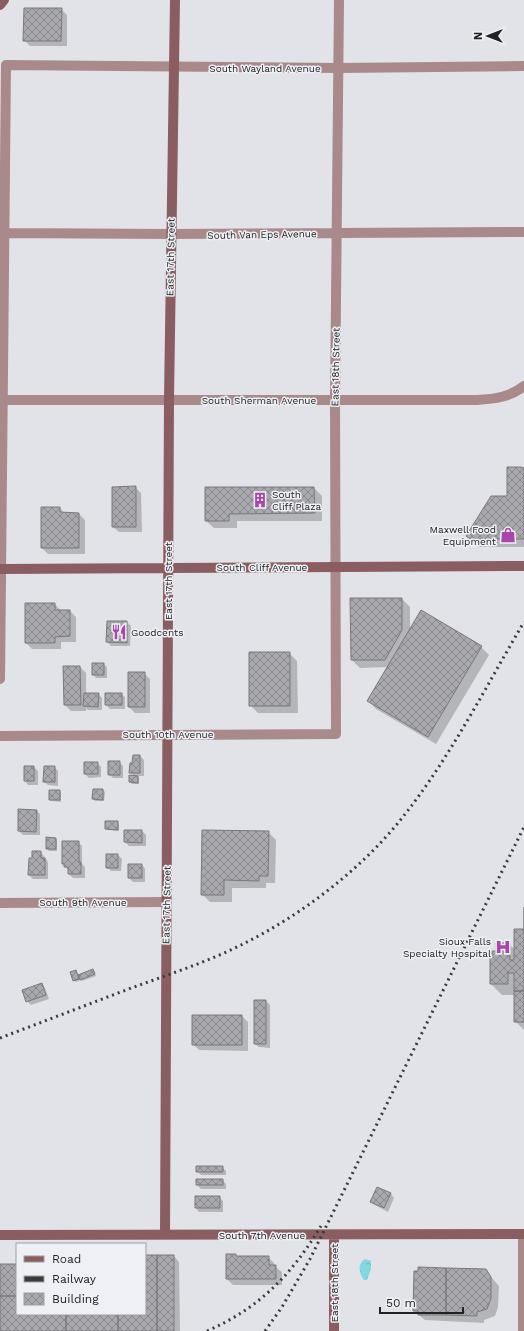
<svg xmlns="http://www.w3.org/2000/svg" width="524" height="1331" viewBox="0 0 524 1331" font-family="'Work Sans',sans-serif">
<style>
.water{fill:url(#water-ripples)}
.shadow{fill:#0003}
.building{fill:url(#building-cross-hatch);stroke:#78797d}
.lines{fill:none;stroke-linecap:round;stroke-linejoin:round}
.street{stroke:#a9898a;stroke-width:10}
.secondary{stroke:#8a5d60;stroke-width:10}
.rail{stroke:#3a3a3d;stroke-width:3;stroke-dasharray:2 4;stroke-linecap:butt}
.labels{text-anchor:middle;stroke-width:3;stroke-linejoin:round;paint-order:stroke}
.street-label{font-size:10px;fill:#222224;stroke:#eff0f5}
.poi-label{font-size:10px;fill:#222224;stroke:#eff0f5;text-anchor:start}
</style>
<defs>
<pattern id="water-ripples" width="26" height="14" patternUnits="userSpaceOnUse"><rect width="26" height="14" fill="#7fd9df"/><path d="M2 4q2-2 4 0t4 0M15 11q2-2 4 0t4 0" fill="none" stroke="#6dbabf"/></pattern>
<pattern id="building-cross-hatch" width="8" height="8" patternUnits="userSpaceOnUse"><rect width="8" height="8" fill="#a8a8ad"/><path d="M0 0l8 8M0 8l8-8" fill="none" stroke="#88888d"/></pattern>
</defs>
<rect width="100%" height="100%" fill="#e2e3e8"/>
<path class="water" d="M365,1259L371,1261V1269L367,1280H364C359,1274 357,1263 365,1259Z"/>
<path class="shadow" d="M61,9L67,15V46H30L24,40Z
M524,469V547H479L467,535L508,497Z
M135,487L141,493L142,532H119L113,527Z
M314,488L322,496V521H237V528H214L206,521Z
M42,508H60L65,514H79L85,520V554H48L42,548Z
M402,599L410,607V631L481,647L489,655L436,744L376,709L369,701L388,667L360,668L352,660Z
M26,604H55L61,611H70L76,617V642H61V649H32L26,643Z
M127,622L131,626L130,646H111L107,642Z
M289,653L297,661L298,713H258L250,705Z
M103,664L107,667V678H96L93,674Z
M80,667L86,673V694H98L102,698V710H88L86,708V711H71L65,705Z
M144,673L150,679V713H135L129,707Z
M121,694L125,697V709H110L106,705Z
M140,756L144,760V776H137L139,778V784H132L130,782L135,777L130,772L133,764Z
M119,762L123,766V778H113L109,774Z
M97,763L101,767V777L89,778L85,774Z
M34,767L38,771V785H28L25,781Z
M54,767L58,771V786L48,785L44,782Z
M103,790L105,792L104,801H95L93,799Z
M60,791L61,793V802L52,801L50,800Z
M36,811L40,814V835H23L19,831Z
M117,822L119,824V831L108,830L106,829Z
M125,831H142L146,835V846H129L125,842Z
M268,832L276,840L275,883H266V888H232V902H210L202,894Z
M56,839L57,840V851H49L47,849Z
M78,842L82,846V864L85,867V878H73L69,874V871L63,864Z
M41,852L48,862V879H33L29,875L33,859Z
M118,855L122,859L121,871H111L107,867Z
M142,865L145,869V882H133L129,878Z
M524,930V1030L515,1021V995H502L491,984L493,959L509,944L515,950Z
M93,970L96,976L82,981L81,980L76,982L74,980L76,971L78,976Z
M42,984L45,988L49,999L31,1005L27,1001Z
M266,1001L270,1005V1048L259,1047L255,1044Z
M242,1016L248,1022V1051L199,1050L193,1044Z
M222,1167L226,1171V1175H201L197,1171Z
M222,1180L226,1184V1189H201L197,1185Z
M378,1188L391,1194L394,1198L388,1212L375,1205L371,1202Z
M196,1197H219L223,1201V1212H199L196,1208Z
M236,1255L238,1257H268L274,1263V1266L282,1272V1285H233L227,1279Z
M145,1256H174L179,1262L180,1331H0V1265H17V1314H145Z
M485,1270L499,1286L498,1307L495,1316L484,1320V1323L425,1320L414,1311Z"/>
<path class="building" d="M24,8H62L61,41H23Z
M507,467H521L524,468V539H470L466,536L491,496H507Z
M136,486V527H112V487Z
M205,487H314L315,513L229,514V521H205Z
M41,507H60V512L79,513V548H41Z
M350,598H402V630L385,660H351Z
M25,603H55V610H70V636L55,637V643H25Z
M421,610L482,646L428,737L367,701Z
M107,621H127V643L106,642Z
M249,652H290V706H249Z
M92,663H104V675H92Z
M63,666H80L81,705H64Z
M128,672H145V707H128Z
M84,693H99L98,707L83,706Z
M105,693H122V705H105Z
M133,755H140V773H129L130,763H132Z
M108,761H120V775H108Z
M84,762H98V774H84Z
M24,766H34V781H24Z
M44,766H55V782H43Z
M129,775L138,776V783L129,782Z
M93,789H103V800L92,799Z
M49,790H60V800H49Z
M18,809L37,810L36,832L18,831Z
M105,821H118V830L105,829Z
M124,830H142V843L124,842Z
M202,830L269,831L268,876H259V881L224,880V895H201Z
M46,837L56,838V849H46Z
M62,841H79V862H81V874H68V867H64V864H62Z
M32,851H41V858H45V875H28L29,858H32Z
M106,854H118V868H106Z
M128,864H142V878H128Z
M524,907V991H514V973H508V984H490V958H492V951H496V943H510V960H514V929H524Z
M93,969L95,974L80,980L78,975Z
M76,970L79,979L73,981L70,972Z
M42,983L46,995L26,1002L22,990Z
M514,991H524V1022H514Z
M254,1000H266V1044H254Z
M192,1015H242V1045H192Z
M196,1166H223V1172H196Z
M196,1179H223V1185H196Z
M377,1187L391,1193L384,1208L370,1202Z
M195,1196H220V1208H195Z
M226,1254H236V1256H269V1265H276V1279H226Z
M145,1255H157V1331H118V1314H145Z
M157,1255H174V1331H157Z
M0,1264H17V1296H0Z
M418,1267L446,1268V1315H418V1311H413L414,1271H418Z
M446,1268L486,1269L491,1277V1298L487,1309L477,1312V1316L446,1315Z
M0,1296H17V1314H66V1331H0Z
M66,1314H118V1331H66Z"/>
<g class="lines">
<path class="street" d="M0,233L170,234L524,232
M0,400H477C495,399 510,397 524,386
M0,679L6,65L339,68L524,66
M0,736L336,734L335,400L339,0
M0,903L166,902
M523,1234V1331"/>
<path class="secondary" d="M0,5L4,0
M0,569L524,566
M165,1234L169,399L175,0
M0,1235L524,1234
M334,1331V1235"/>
<path class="rail" d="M0,1038C45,1021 89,1004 134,987C170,974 207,962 241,945C300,916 361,870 402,818C450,758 485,688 524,622
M207,1331C260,1308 292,1274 321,1226
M265,1331L282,1307L310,1259L524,827"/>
</g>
<defs>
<symbol id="building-bare" viewBox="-9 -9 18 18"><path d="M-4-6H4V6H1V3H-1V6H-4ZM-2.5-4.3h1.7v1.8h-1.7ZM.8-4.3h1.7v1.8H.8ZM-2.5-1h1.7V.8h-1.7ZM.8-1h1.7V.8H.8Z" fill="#aa46ab" stroke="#eff0f5" stroke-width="2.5" paint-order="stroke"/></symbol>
<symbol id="shop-bare" viewBox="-9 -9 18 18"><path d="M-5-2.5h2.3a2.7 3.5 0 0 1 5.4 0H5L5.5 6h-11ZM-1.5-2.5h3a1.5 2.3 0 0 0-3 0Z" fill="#aa46ab" stroke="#eff0f5" stroke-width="2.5" paint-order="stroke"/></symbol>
<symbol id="restaurant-bare" viewBox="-9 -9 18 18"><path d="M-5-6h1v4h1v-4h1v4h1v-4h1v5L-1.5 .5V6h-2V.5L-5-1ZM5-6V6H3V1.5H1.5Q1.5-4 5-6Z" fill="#aa46ab" stroke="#eff0f5" stroke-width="2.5" paint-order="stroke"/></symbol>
<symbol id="hospital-bare" viewBox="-9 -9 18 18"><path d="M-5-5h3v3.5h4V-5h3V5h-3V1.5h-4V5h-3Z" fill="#aa46ab" stroke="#eff0f5" stroke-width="2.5" paint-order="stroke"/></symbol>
</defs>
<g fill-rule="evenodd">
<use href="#building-bare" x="249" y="489" width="22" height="22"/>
<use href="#shop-bare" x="497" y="524" width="22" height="22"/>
<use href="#restaurant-bare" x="108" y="621" width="22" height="22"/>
<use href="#hospital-bare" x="492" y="936" width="22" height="22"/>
</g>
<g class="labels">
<g class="street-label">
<text x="265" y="72">South Wayland Avenue</text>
<text transform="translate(262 234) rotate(-1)" y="4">South Van Eps Avenue</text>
<text transform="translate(170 257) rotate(-89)" y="4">East 17th Street</text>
<text transform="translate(335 367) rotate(-89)" y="4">East 18th Street</text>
<text x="259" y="404">South Sherman Avenue</text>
<text x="262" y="571">South Cliff Avenue</text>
<text transform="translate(168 581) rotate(-90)" y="4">East 17th Street</text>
<text x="168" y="738">South 10th Avenue</text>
<text x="83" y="906">South 9th Avenue</text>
<text transform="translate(166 905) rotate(-89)" y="4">East 17th Street</text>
<text x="262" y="1239">South 7th Avenue</text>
<text transform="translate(334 1283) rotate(-90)" y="4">East 18th Street</text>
</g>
<g class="poi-label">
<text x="272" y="498">South<tspan x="272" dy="12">Cliff Plaza</tspan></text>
<text x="496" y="533" text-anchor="end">Maxwell Food<tspan x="496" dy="12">Equipment</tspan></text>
<text x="131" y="636">Goodcents</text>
<text x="491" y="945" text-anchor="end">Sioux Falls<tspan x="491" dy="12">Specialty Hospital</tspan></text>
</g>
</g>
<rect x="16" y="1243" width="130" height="72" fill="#eff0f5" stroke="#9d9ea1"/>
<rect x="24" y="1256" width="20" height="6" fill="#8a5d60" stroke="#9d9ea1"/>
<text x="52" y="1263" font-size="12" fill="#222224">Road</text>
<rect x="24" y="1276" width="20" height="6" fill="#3a3a3d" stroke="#9d9ea1"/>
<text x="52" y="1283" font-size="12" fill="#222224">Railway</text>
<rect x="24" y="1293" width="20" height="12" fill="url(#building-cross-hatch)" stroke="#9d9ea1"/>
<text x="52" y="1303" font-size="12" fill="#222224">Building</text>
<g transform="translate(488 36) rotate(270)" stroke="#eff0f5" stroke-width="3" paint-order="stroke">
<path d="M0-3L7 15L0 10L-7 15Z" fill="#222224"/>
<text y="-6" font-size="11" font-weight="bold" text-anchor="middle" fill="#222224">N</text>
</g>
<path d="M380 1307v6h83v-6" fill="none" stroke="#222224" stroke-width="2"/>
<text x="386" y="1307" font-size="12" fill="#222224" stroke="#eff0f5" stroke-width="3" paint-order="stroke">50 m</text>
</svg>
